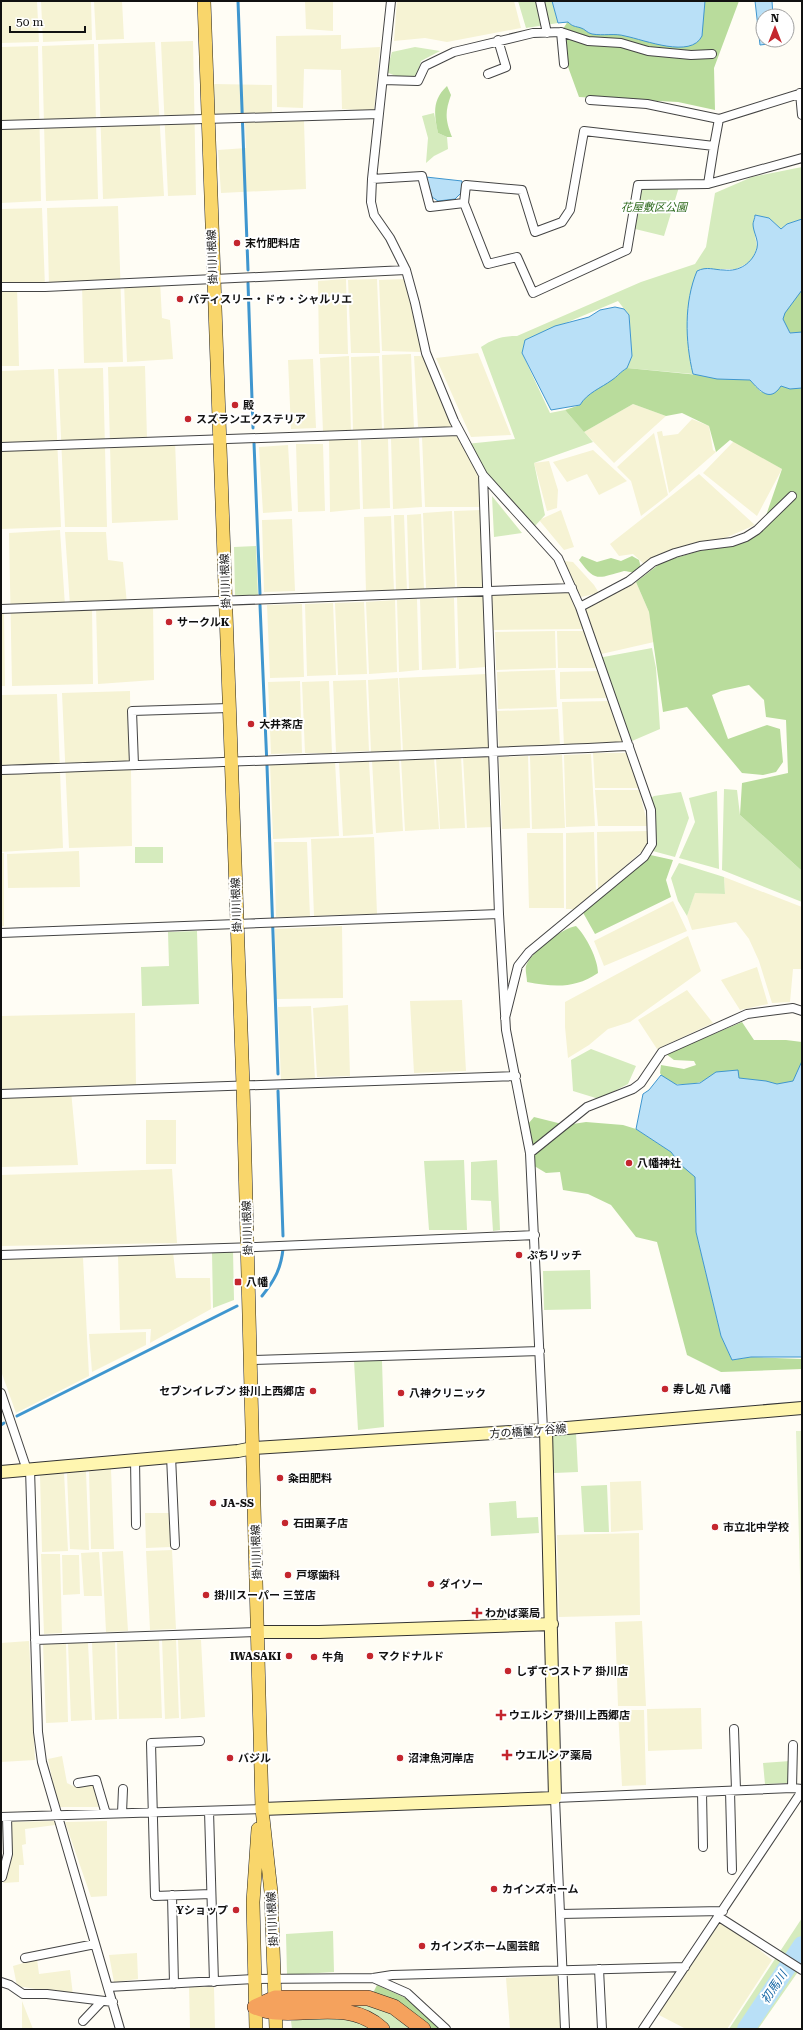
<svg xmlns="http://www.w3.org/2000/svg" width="803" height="2030" viewBox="0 0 803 2030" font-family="'Roboto Serif','Noto Sans JP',serif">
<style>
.farmland{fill:#f6f3d4}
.green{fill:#d5ebbd}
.forest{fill:#b9dc9c}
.pitch{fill:#e6f2cf}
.water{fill:#b9e0f7;stroke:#3f96cf}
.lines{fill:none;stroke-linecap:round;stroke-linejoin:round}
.stream{stroke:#3f96cf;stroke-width:3}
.river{stroke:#b9e0f7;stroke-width:18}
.street-casing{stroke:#444;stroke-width:10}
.secondary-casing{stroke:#333;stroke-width:14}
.primary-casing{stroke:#222;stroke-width:14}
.highway-casing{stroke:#222;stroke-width:16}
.street{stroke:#fff;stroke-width:8}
.secondary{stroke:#fff6b0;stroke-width:12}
.primary{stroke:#f9d66b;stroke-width:13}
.highway{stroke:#f5a25d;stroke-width:15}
.poi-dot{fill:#c4262e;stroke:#fff;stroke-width:1.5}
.labels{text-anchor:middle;stroke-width:4;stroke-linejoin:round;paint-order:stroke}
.park-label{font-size:11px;font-style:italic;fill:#2f6b1f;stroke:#fff}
.poi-label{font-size:11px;font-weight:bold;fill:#111;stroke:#fff;text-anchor:start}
.street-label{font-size:11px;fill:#111;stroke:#fff}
.water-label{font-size:12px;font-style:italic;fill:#1768a6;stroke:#fff}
</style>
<rect width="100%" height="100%" fill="#fffdf5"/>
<path class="farmland" d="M1,1H37L39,42L1,43Z
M41,1H91L92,40L43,42Z
M94,1H122L124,39L96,40Z
M305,1H333V31L306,29Z
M397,1H514L521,28L447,42L425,38L394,41Z
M341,35V49L380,47L374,111L342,109L341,70L304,69L303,108L277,107L276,36Z
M193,41L196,195L168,196L161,42Z
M155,42L164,196L103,199L98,44Z
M94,44L98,199L46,201L42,46Z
M38,46L41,201L1,203V47Z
M213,84L272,85V113L214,114Z
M304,121L306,189L221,193L218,150L246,148L245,122Z
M118,206L123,362L84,363L82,285L49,286L47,208Z
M42,208L45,287L17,286L19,366H1V209Z
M346,279L348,354H319L318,281Z
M377,279L380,353H351L348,280Z
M406,279L422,352L382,351L379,280Z
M160,281L162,318L170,320L173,359L127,362L124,282Z
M478,353L511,435L471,437L436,358Z
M411,354L414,429L384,430L382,355Z
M349,356L351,431L323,432L320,358Z
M379,356L382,430L353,431L351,357Z
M414,356H423L454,427H418Z
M313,359L316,428L291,429L288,360Z
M145,366L147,439L175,441L178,520L112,523L108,367Z
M103,368L107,527H65L58,369Z
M54,369L61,527L1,529V371Z
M633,404L666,416L614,463L584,432Z
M692,419L709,426L713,450L716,452L669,493L657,432L662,431L663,436L678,434Z
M654,433L668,495L641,516L631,481L617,467Z
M457,436L479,476L480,507H425L422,437Z
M419,438L422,507L393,509L391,439Z
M388,439L390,508L363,509L361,440Z
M329,440H358L360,509L330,512Z
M734,441L782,469L757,516L703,473Z
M296,444H323L325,511L298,512Z
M288,445L292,511L263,513L259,447Z
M593,450L627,481L599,495L587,474L567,482L553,462Z
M549,461L558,490L557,508L547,511L534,463Z
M699,474L755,525L725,538L665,552L644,564L633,554L619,556L610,544Z
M481,510L483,587H457L454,511Z
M561,510L574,547L564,550L539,520Z
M452,511L455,587L426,588L423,513Z
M421,514L424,589L409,590L407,515Z
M394,515H404L407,591H396Z
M391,516L394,591L366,592L364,517Z
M292,519L295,591L264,592L262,520Z
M60,530L65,606H70L65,532H106L108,560L123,562L127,604L153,603L154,680L98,684L96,606H92L93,684L12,686L9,533Z
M564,561L573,562L594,585L599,593L581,597Z
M636,582L649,612L654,642L597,655L580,607Z
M570,592L583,629L493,630L492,594Z
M483,595L486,667L459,669L457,597Z
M454,598L456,668L422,670L420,599Z
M417,599L419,670L399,672L397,600Z
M395,600L397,672L369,674L366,602Z
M364,602L367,674L338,675L335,603Z
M333,603L336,675L307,676L305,604Z
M302,604L304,677L270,678L267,605Z
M1,611H4L5,686H1Z
M555,631L556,668L496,670L495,632Z
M557,631H584L598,668H558Z
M555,670L557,707L498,709L497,672Z
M599,671L607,698L560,699V672Z
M486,674L490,749L403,752L399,678Z
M398,678L401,750L371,752L368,680Z
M366,680L369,751L336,752L333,681Z
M300,681L302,753L271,754L268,682Z
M329,681L332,753H305L302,682Z
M130,691L132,846L69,848L62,693Z
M57,694L63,848L1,852V695Z
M610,701L623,743L564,746L562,702Z
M558,709L560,746L499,749L497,711Z
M593,753H628L639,788H595Z
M591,754L595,826L566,827L564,755Z
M562,755L565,828L532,829L530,756Z
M461,756L465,828L440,829L436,758Z
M489,756L493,827L467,828L463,757Z
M528,756L530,828L502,829L499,757Z
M434,757L439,829L405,831L401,759Z
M399,759L403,831L376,833L372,760Z
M335,761L339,836L273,839L270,763Z
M369,761L373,834L343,836L339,763Z
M595,790H639L648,826H598Z
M648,831V846L598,890L597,832Z
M594,832L596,892L576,909H566V833Z
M527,833H563L564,908H529Z
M374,837L377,914L314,916L311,839Z
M274,842H307L310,917H276Z
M79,851L80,887L8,888L7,854Z
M1,853H4V926H1Z
M724,877L802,907V969H793L790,1002L772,1003L759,961L749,939L736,922L692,930L687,916L695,892L725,894Z
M673,901L687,931L604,966L594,941Z
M342,926L343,998L276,999L275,929Z
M688,936L701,971L630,1022L608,1029L589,1045L568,1058L565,1027V1002Z
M757,967L768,1004L740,1010L721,980Z
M687,990L713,1023L657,1049L638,1020Z
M462,1000L466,1071L414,1073L410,1001Z
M348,1005L350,1076L317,1077L313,1008Z
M311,1006L315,1079L281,1080L278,1007Z
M135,1013L136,1085L1,1089V1016Z
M71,1091L78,1165L1,1167V1094Z
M146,1120H176V1164H146Z
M172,1169L177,1243L1,1246V1175Z
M173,1252L176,1278H210L211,1309L150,1343L151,1329L120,1330L118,1255Z
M83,1258L89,1376L16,1413L1,1371V1259Z
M146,1332V1345L92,1372L89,1334Z
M111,1469L114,1549H91L89,1471Z
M86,1471L89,1550L70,1549L67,1473Z
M64,1472L68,1551L42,1552L40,1475Z
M641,1481L643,1530L611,1532L610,1482Z
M145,1513H170L171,1547L146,1548Z
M639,1533L640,1615L559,1617L557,1535Z
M172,1550L176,1629L150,1630L146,1551Z
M123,1551L128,1631L106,1632L102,1552Z
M99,1552L102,1596H84L81,1553Z
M41,1554H60L62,1633L44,1634Z
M62,1555H79L80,1594L63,1595Z
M642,1621L646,1706H618L615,1622Z
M159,1639L162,1718L119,1719L117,1641Z
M162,1639H176L179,1718L165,1719Z
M178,1640H201L205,1717L181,1719Z
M29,1641L35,1760L1,1762V1643Z
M92,1642H115L117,1719L95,1720Z
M43,1643H66L68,1722L46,1723Z
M68,1643H88L92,1720L71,1721Z
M701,1708L702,1749L648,1751L647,1709Z
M618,1710H644L646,1785L622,1786Z
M62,1756L67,1783L75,1787L95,1785L101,1807H58L48,1759Z
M55,1821V1825L25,1829L26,1844L22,1845L24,1865H19V1882L3,1883L10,1857L9,1822Z
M107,1821V1896L91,1897L65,1822Z
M721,1919L772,1960L727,2029H686L657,2014Z
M137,1953L138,1979L114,1982L109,1955Z
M37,1959L39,1974L70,1970L73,1995L17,1986L13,1966Z
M558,1975L561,2029H510L506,1978Z
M189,1987H214L215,2029H190Z
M22,2001L33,2029H22Z"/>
<path class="green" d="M518,1H552L558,23L526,28Z
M415,47L440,51L421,61L417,76L401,78L386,72L392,52Z
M434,113L438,133L447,137L448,149L434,156L426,163L428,138L422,116Z
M802,167V219L787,224L781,229L769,218L755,215L753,224L757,247L752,261L736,269H717L688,336L693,374L627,368L632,356L629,315L618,301L525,340L522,353L550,413L565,410L593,442L534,463L545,515L535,526L491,484L466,444L515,439L481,347C493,339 502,336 517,336L641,282L695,264L706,247L715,193L752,177Z
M640,185L679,187L664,236L631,228Z
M492,496L522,533L494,537Z
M256,546L258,596L235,597L234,547Z
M652,648L656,668L660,729L632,741L598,658Z
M724,789L737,790L740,815L802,871V902L722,870Z
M717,791L719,869L679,858L695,822L689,798Z
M681,792L689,818L675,857L649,850L657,840L648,800L654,796Z
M135,847H163V863H135Z
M679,863L724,877L725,894L695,893L687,916L678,901L671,878Z
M197,931L199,1004L142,1006L141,967L169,966L168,932Z
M591,1049L636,1066L628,1084L599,1099L573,1091L571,1060Z
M464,1160L467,1230H429L424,1161Z
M497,1160L500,1230L493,1231L491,1201L471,1200V1162Z
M233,1250L234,1300L213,1308L212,1251Z
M590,1270L591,1309L544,1310L543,1271Z
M354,1361H382L384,1427L358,1430Z
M576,1433L578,1472L554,1473L551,1437L554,1434Z
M607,1485L609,1532H584L581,1486Z
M516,1501L517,1518L538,1517L539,1533L491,1536L489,1503Z
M790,1761V1783L765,1784L763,1763Z
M802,1918V1966L758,2029H729Z
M333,1931L334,1972L287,1975L286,1934Z
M367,2003L392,2013L414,2029H390L377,2018L294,2004Z
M317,2016L353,2017L376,2029H292L291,2021Z"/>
<path class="forest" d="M695,1H739L714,68L715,110L678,102L579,97L567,64L561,32L570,18Z
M447,86L451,95C445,112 445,119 452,137H447L438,133C434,114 432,100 447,86Z
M802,279V348L776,314Z
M627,368L750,380L761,392L781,386L802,388V871L740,815L742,783L788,773L786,720L766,717L764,700L749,685L721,691L712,695L728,739L767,725L780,729L783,762L776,772L763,775L742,773L687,707L663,712L649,612L636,582L662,562L699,551L736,545L760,533L782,469L730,440L716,452L709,426L682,413L666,416L633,404L584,432L565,410L580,405L584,397Z
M582,556L597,562L611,558L621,561L632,556L639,560L641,568C633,574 632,572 624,571C598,578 596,583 579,560Z
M646,854L673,860L666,880L671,897L595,934L581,909Z
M576,926C586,936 598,959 598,973C574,989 554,987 527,982C527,977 525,970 526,966C531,952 562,928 576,926Z
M742,1022L754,1040H786L802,1042V1093L713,1079L692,1084H674L663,1078L660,1073L661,1065L684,1069L696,1065L694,1061L674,1060L666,1054Z
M534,1117L566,1125L586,1122L623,1125L636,1129L671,1152L681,1165L695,1176L696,1232L721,1336L732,1360L751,1357L802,1359V1369L721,1372L687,1355L657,1242L636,1237L611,1205L588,1194L563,1190L560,1172L546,1173L531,1164L528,1124Z
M377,1985L408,1999L439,2029H432L419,2016L373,1993Z"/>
<path class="pitch" d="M796,1431H802V1649Z"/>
<path class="water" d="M552,1H705L702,36C691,59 645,40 625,36C615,33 603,36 592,34C587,33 585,29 581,28C575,26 573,27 568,22L558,23Z
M755,1H772L773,16H763V40H776L777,43L760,45Z
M426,177L462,181L461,193L455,199L438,201L432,197Z
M755,215L769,218L781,229L787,224L802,219V290L785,313L783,319L790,333L802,332V388L790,389L781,386C770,403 760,391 750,380L717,379L693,374C685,341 684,302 697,271C707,266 714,270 724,270C739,272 753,263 757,248C759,240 753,232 753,224C753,222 755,218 755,215Z
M615,307L624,309L629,315L632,356L627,368C619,373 618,376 612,380C601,388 587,393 580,405L551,410L522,353L525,340L555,326L589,317L600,310Z
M802,1061V1357H751L732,1360L721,1336L696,1232L695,1177L681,1165L671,1152L636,1129L643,1094L649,1090L661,1075L677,1085L700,1083L716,1072L738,1070L739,1078L766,1081L777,1084L793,1081Z"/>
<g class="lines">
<path class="stream" d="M238,1L248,270
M248,283L253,428
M254,443L260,594
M260,605L267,766L278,1074
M278,1091L283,1236
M262,1296C274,1281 281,1269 283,1249
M17,1416L237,1306
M1,1425L4,1423"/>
<path class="river" d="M746,2029L802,1945"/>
<defs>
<path id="street" d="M391,1L372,179L371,202L374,215L390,238L406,270L415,303L426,353L454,421L483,475L558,558L580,607L651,810L652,844L644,857L529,952L518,966L505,1018
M540,1L547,33
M561,32L564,64
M488,74L506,67L498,40
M383,80L418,81L425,66L454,52L533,33L561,32L588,41L621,43L648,51L691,55L712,54
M800,93L802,115
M590,100L647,104L719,119
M1,125L379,114
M372,179L422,176L430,207L464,203L466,185L522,190L535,232L562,222L570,210L584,131L714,146L719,119L802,93
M708,184L802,158
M464,203L488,264L517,257L533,293L627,250L638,185L708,184L714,146
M1,287H45L406,270
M1,447L459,431
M483,475L499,914L506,1030L530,1153L543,1430
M580,607L629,581L653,562L675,553L700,546L732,542L746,537L757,530L792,496
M1,609L572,588
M134,765L132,711L229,708
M1,770C210,762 420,756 629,746
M1,933L499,914
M1,1094L516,1076
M530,1153L587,1107L633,1089L641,1083L662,1052L747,1014L793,1008L802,1011
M1,1255L256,1247L535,1235
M251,1360L540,1351
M1,1393L27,1470
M171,1456L175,1545
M135,1459L136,1525
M30,1469L38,1732L42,1762L120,2029
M35,1640L258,1632
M734,1729L736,1790
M200,1741L151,1743L155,1896L211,1894
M78,1783L96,1780L106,1814
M792,1788L793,1745
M730,1791L732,1870
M702,1792L703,1847
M209,1811L214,1982
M122,1813L123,1789
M1,1817L262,1809
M2,1877L8,1854L7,1817
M172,1895L174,1984
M560,1914L723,1911
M719,1917L802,1970
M25,1958L95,1944
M599,1969L602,2029
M373,1978L407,1993L446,2029
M1,1982L10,1985L23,1994H47L113,2002
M108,1987L254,1979L373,1978L392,1975L685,1967
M83,2021L102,2001
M565,2029L555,1798L792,1788L802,1789
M643,2029L802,1791"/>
<path id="secondary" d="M1,1472L238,1451L253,1448L543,1430L802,1408
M258,1632H319L552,1624
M262,1809L555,1798L546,1430"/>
<path id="primary" d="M204,1L243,1086L262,1809L271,1892L276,2029
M256,2029L253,1902L258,1829"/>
<path id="highway" d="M255,2007L275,1998H368L394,2007L423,2029
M255,2007C262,2009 269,2012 276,2012C313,2015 352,2001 382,2029"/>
</defs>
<use href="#street" class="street-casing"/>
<use href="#secondary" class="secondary-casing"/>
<use href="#primary" class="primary-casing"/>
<use href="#highway" class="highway-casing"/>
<use href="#street" class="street"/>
<use href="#secondary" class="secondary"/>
<use href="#primary" class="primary"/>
<use href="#highway" class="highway"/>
</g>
<g class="poi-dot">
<circle cx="237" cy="243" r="4"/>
<circle cx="180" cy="299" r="4"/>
<circle cx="235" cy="405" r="4"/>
<circle cx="188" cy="419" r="4"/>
<circle cx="169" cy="622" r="4"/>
<circle cx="251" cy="724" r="4"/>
<circle cx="629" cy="1163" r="4"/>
<circle cx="519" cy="1255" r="4"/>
<rect x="234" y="1278" width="8" height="8" rx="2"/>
<circle cx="665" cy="1389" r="4"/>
<circle cx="313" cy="1391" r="4"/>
<circle cx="401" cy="1393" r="4"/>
<circle cx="280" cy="1478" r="4"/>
<circle cx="213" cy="1503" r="4"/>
<circle cx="285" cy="1523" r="4"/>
<circle cx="715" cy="1527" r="4"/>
<circle cx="288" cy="1575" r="4"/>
<circle cx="431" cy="1584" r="4"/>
<circle cx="206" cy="1595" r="4"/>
<path d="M475 1607h4v4h4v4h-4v4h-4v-4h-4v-4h4z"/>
<circle cx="289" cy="1656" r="4"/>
<circle cx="370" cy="1656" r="4"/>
<circle cx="314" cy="1657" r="4"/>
<circle cx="508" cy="1671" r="4"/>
<path d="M499 1709h4v4h4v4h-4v4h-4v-4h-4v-4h4z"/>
<path d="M505 1749h4v4h4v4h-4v4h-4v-4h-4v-4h4z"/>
<circle cx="230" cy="1758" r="4"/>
<circle cx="400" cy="1758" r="4"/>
<circle cx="494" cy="1889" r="4"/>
<circle cx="236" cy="1910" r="4"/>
<circle cx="422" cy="1946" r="4"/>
</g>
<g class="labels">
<g class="park-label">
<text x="654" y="211">花屋敷区公園</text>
</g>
<g class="poi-label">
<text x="245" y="247">末竹肥料店</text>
<text x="188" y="303">パティスリー・ドゥ・シャルリエ</text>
<text x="243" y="409">殿</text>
<text x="196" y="423">スズランエクステリア</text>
<text x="177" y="626">サークルK</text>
<text x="259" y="728">大井茶店</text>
<text x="637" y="1167">八幡神社</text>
<text x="527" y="1259">ぷちリッチ</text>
<text x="246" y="1286">八幡</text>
<text x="673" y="1393">寿し処 八幡</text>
<text x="305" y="1395" text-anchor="end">セブンイレブン 掛川上西郷店</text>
<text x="409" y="1397">八神クリニック</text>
<text x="288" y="1482">粂田肥料</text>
<text x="221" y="1507">JA-SS</text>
<text x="293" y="1527">石田菓子店</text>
<text x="723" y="1531">市立北中学校</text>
<text x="296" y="1579">戸塚歯科</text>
<text x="439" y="1588">ダイソー</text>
<text x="214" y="1599">掛川スーパー 三笠店</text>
<text x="485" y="1617">わかば薬局</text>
<text x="281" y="1660" text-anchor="end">IWASAKI</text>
<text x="378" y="1660">マクドナルド</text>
<text x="322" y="1661">牛角</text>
<text x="516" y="1675">しずてつストア 掛川店</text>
<text x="509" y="1719">ウエルシア掛川上西郷店</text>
<text x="515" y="1759">ウエルシア薬局</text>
<text x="238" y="1762">バジル</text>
<text x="408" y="1762">沼津魚河岸店</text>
<text x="502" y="1893">カインズホーム</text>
<text x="228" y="1914" text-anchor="end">Yショップ</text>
<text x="430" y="1950">カインズホーム園芸館</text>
</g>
<g class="street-label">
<text transform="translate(212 257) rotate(-92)" y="4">掛川川根線</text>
<text transform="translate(225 581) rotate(-92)" y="4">掛川川根線</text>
<text transform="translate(236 905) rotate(-92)" y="4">掛川川根線</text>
<text transform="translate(247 1228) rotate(-92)" y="4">掛川川根線</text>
<text transform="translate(528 1431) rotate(-4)" y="4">方の橋薗ケ谷線</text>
<text transform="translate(256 1552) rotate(-92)" y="4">掛川川根線</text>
<text transform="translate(272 1919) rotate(-93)" y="4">掛川川根線</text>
</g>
<g class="water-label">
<text transform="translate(774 1987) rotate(-56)" y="4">初馬川</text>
</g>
</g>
<rect width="803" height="2030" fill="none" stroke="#111111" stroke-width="4"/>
<g transform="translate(775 28)"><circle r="19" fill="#ffffff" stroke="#a0a0a0"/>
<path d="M0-3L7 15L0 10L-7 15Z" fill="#c4262e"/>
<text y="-6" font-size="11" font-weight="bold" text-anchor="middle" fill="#111111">N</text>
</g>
<path d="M10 26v6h75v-6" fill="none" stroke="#111111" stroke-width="2"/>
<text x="16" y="26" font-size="12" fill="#111111" stroke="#ffffff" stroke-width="3" paint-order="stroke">50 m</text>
</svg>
